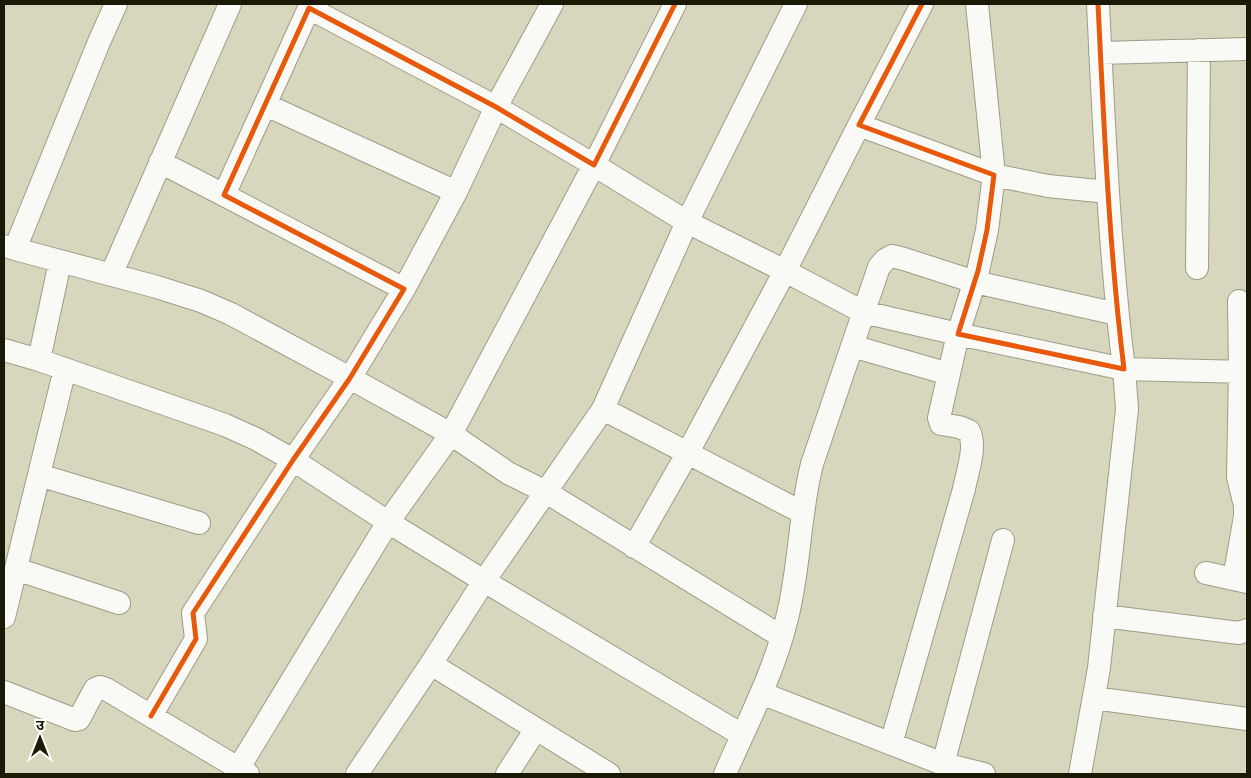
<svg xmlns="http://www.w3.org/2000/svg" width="1251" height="778" viewBox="0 0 1251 778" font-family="Quicksand,'Noto Sans Devanagari',sans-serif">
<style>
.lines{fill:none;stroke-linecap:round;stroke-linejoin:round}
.street-casing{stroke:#9e9d88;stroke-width:24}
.street{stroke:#f9f9f5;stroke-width:22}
.cycleway-casing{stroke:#fff;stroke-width:8}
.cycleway{stroke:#e8590c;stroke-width:5}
</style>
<rect width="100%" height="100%" fill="#d8d6bc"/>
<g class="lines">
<defs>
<path id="street" d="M796,4L687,222L785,271L859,125
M922,4L859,125L994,175L987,230L978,271L958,334L1124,369C1109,248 1104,125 1098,4
M977,4L994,175L1048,186L1108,192
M1100,53L1247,49
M266,105L456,192
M160,162L224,195
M4,246L15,249L99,42L116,4
M15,249L157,287L201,301L231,314L350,378L451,434L508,473L546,492L782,637
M1197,268L1199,50
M111,275L230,4
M404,289L456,192L496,107L552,4
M852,346L949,374
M4,350L39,360L225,425L256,439L293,460L388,522L484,581L742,735
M39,360L60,262
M603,409L803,513
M39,475L199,523
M634,547L687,454L785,271L863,312L958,334L939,418L941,424L959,427L969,431C977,447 967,472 964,489L891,744
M16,569L119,603
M1206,573L1247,582
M1234,579L1245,516V506L1238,477L1240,371L1239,301
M1104,616L1239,633L1247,630
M4,617L65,369
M4,692L75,720L79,719L95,689L100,687L106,689L248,774
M761,693L943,764L984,774
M1094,698L1247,719
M151,716L196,639L193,613L293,460L350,378L404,289L224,195L309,8L496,107L594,165L675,4
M943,764L1003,540
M235,774L388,522L451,434L594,165L687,222L603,409L484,581L431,664
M357,774L431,664L609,774
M507,774L536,729
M725,774C747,723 774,673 787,618C800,568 799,515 812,464L879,267L885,260L892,256L904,259L975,282L1117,314
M1080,774L1099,668L1127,409L1124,369L1247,372"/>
</defs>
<use href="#street" class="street-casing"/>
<use href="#street" class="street"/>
<defs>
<path id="cycleway" d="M922,4L859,125L994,175L987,230L978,271L958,334L1124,369C1109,248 1104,125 1098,4
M151,716L196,639L193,613L293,460L350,378L404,289L224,195L309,8L496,107L594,165L675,4"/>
</defs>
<use href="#cycleway" class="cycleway-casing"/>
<use href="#cycleway" class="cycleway"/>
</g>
<rect width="1251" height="778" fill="none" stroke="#1a1906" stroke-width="10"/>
<g transform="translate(40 738)" stroke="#ffffff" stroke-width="4" paint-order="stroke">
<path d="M0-4L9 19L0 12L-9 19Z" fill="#1a1906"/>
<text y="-8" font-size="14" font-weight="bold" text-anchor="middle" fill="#1a1906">उ</text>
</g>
</svg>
